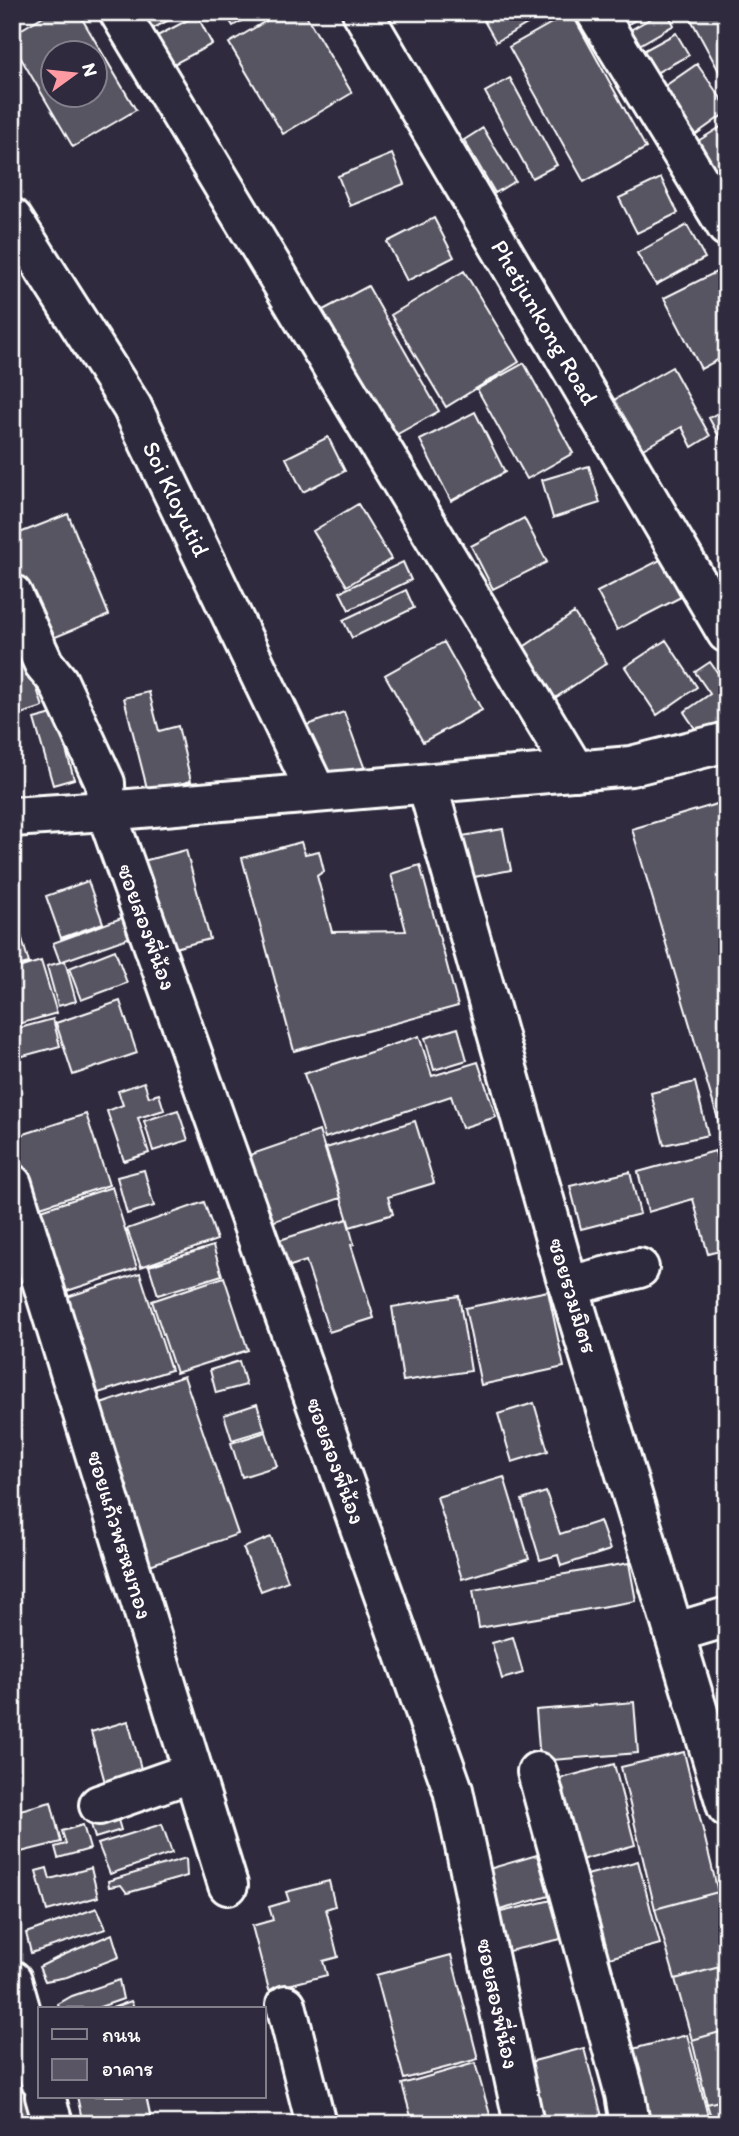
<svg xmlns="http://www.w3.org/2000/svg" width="739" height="2136" viewBox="0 0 739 2136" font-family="Itim,'Playpen Sans Thai',sans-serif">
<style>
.building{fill:#595564;stroke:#fff;stroke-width:2;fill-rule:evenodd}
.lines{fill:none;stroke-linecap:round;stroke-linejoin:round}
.minor-casing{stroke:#fff;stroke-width:44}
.minor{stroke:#2f2a3d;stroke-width:38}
.labels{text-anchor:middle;stroke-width:6;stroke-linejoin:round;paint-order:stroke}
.street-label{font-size:24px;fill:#fff;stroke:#2f2a3d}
</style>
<rect width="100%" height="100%" fill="#2f2a3d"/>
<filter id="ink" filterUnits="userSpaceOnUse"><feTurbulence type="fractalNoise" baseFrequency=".0143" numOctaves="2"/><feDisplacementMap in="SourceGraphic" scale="14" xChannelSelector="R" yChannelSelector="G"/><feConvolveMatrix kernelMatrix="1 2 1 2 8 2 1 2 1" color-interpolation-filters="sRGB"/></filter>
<g filter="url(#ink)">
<path class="building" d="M50,12H78L136,110L73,147L12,43V35ZM52,52H94V94H52Z
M124,12H184L137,37Z
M224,12H256L233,26Z
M281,12H304L352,93L283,134L229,43Z
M479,12H548L496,42Z
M571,12L646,148L584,182L509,47Z
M607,12H648L617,31Z
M662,12H667L674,25L627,52L618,37Z
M687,12H727V72L721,75Z
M197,15L212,44L157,73L142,44Z
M676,33L689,55L647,78L634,56Z
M697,64L727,107V112L685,142L652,95Z
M510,78L557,165L532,178L485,92Z
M727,123V215L685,149Z
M483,128L515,181L495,193L464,140Z
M392,154L404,184L350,206L338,176Z
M661,178L678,213L637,233L619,198Z
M434,218L454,257L407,281L387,242Z
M687,225L705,258L656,285L637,253Z
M464,271L519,362L446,407L391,315Z
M718,271L727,289V355L701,369L664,298Z
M368,286L439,411L394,436L323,310Z
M524,363L573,453L527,479L477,389Z
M672,367L710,436L692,447L682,427L634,454L607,404Z
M727,408V452L709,418Z
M475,412L505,472L451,501L420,440Z
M328,437L345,471L303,492L286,458Z
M589,466L600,503L553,518L542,480Z
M358,504L391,559L347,586L313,531Z
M68,514L109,615L41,643L12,571V536Z
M524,518L547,562L493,589L471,546Z
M662,559L681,597L617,630L597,592Z
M403,562L411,580L349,610L340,592Z
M406,590L414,608L352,638L343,620Z
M574,613L607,663L552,700L519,650Z
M17,629L43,707L12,717V630Z
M666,640L697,687L657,715L625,667Z
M444,642L482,710L423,742L385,675Z
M710,662L727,686V722L702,739L684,712L710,694L695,672Z
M149,692L159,731L178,726L191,781L148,792L124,698Z
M344,712L367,775L324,790L301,727Z
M56,713L74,779L53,785L34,719Z
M720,803L727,827V1150L632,829Z
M503,829L511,870L469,878L462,836Z
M301,842L305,854L319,851L324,871L317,876L332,932L406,931L391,874L420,865L458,1006L294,1051L242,858Z
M186,850L210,939L163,951L139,862Z
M88,881L103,923L61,938L46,896Z
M12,904L29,963L12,967Z
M124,917L131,937L60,962L53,943Z
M115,950L127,983L81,1000L69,968Z
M41,961L57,1013L15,1025L12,1015V970Z
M65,961L76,1001L58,1006L47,966Z
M120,1001L137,1053L73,1075L56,1023Z
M53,1019L60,1046L12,1059V1030Z
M458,1028L467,1060L434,1070L425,1038Z
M419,1036L432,1076L478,1062L496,1117L462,1128L451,1096L325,1138L304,1074Z
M144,1082L149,1097L159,1094L164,1110L138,1118L149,1153L124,1161L107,1111L123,1105L118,1091Z
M695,1082L708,1135L664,1145L651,1093Z
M178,1110L188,1140L153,1151L144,1121Z
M86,1114L109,1185L34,1209L12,1138Z
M415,1121L434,1183L388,1197L393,1214L350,1227L326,1148Z
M319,1131L341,1198L263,1225L241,1158Z
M715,1151L727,1194V1249L708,1254L693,1199L648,1212L638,1172Z
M144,1170L154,1206L127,1214L117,1177Z
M630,1172L640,1214L581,1229L570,1186Z
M112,1187L137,1268L58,1294L32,1213Z
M204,1202L217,1240L141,1267L127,1229Z
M347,1219L354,1244L351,1245L374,1318L329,1332L306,1261L278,1270L270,1243Z
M213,1246L222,1275L158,1295L149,1266Z
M140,1273L171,1370L92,1395L61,1299Z
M224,1277L248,1350L176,1373L152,1301Z
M548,1291L564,1367L481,1385L465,1308Z
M459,1296L471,1371L403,1381L392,1307Z
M239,1361L246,1385L216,1393L210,1370Z
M184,1376L238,1534L150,1565L95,1406Z
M534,1403L548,1451L512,1462L498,1414Z
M257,1404L265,1430L232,1440L224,1415Z
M266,1432L277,1466L242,1477L231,1443Z
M504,1477L529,1559L462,1579L437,1497Z
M546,1492L560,1534L600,1521L610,1550L561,1566L558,1555L540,1560L522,1500Z
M271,1537L288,1581L261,1591L243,1548Z
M629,1563L636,1601L479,1628L473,1590Z
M513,1637L523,1673L502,1679L492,1643Z
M634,1702L638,1753L540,1761L536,1710Z
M128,1721L143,1776L106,1786L91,1732Z
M684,1752L718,1892L655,1909L621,1767Z
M614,1764L635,1845L577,1861L555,1780Z
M51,1802L61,1842L13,1854L12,1812Z
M116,1813L121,1830L95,1838L90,1821Z
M162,1824L172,1853L110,1874L98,1844Z
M83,1825L90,1849L58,1858L55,1847L66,1844L62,1831Z
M537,1855L549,1896L493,1912L482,1871Z
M186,1858L187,1876L127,1893L121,1885L109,1887L108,1881Z
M638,1861L660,1944L598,1961L576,1878Z
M47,1868L50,1879L91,1868L98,1897L47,1911L36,1871Z
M329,1881L335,1906L326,1909L338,1957L323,1961L327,1975L269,1990L252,1926L273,1920L269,1907L289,1901L286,1892Z
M718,1892L727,1925V1965L675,1979L655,1909Z
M552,1900L561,1939L500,1953L492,1914Z
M97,1908L106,1929L31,1953L26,1933Z
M112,1934L119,1957L67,1977L45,1981L39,1967L61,1956Z
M451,1955L478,2059L404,2079L376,1975Z
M727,1965V2030L692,2040L675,1979Z
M119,1980L123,1999L97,2008H59L58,2004L72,1996Z
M131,2001L134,2008H112Z
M727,2030V2099L707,2104L692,2040Z
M687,2035L710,2124H634L617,2053Z
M584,2048L604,2124H537L522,2064Z
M27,2053L46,2124H12V2061Z
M475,2063L491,2118L470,2124H413L402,2084Z
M77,2096H146L152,2124H83Z
M727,2099V2124H713L707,2104Z"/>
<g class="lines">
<defs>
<g id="minor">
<path d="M119,12L575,771"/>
<path id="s1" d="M362,12L727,633"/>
<path d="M596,12L727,227"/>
<path id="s2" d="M12,218L132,407L316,792"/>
<path d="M12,594L44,664L58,681L105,783L106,811L453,1790L524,2124"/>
<path d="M427,784L565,1274L727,1807"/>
<path d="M12,817L106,811L631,766L727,742"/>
<path d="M12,1184L228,1885"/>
<path d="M569,1286L639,1268"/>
<path d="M674,1633L727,1617"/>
<path d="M537,1772L625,2094L630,2124"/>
<path d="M99,1805L193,1772"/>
<path d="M12,1980L40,2079"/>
<path d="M286,2005L316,2124"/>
<path d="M45,2096L53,2124"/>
</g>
</defs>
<use href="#minor" class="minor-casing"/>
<use href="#minor" class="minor"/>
</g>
</g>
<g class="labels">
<g class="street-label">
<text dy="8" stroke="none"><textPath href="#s1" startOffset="360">Phetjunkong Road</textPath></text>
<text dy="8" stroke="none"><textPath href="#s2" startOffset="326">Soi Kloyutid</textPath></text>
<text transform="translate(147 927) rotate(70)" y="8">ซอยสองพี่น้อง</text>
<text transform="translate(573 1296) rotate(73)" y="8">ซอยรวมมิตร</text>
<text transform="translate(336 1461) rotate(70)" y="8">ซอยสองพี่น้อง</text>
<text transform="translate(120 1535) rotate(73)" y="8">ซอยแก้วพรหมทอง</text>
<text transform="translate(498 2004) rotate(78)" y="8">ซอยสองพี่น้อง</text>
</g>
</g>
<rect width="739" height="2136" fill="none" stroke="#2f2a3d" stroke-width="42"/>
<rect x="21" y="21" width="697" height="2094" fill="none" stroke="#fff" stroke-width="2.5" filter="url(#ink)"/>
<rect x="38" y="2007" width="228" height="91" fill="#2f2a3d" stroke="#827f8b" stroke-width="2"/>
<rect x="52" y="2029" width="35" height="10" fill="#2f2a3d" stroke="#827f8b" stroke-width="2"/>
<text x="102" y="2042" font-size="21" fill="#ffffff">ถนน</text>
<rect x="52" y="2059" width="35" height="21" fill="#595564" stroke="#827f8b" stroke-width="2"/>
<text x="102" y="2076" font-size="21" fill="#ffffff">อาคาร</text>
<g transform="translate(74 74) rotate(75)"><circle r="33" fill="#2f2a3d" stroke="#827f8b" stroke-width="2"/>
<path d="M0-5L12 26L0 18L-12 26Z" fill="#ff9aa2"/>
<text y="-10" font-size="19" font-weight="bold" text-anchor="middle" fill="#ffffff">N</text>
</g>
</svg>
